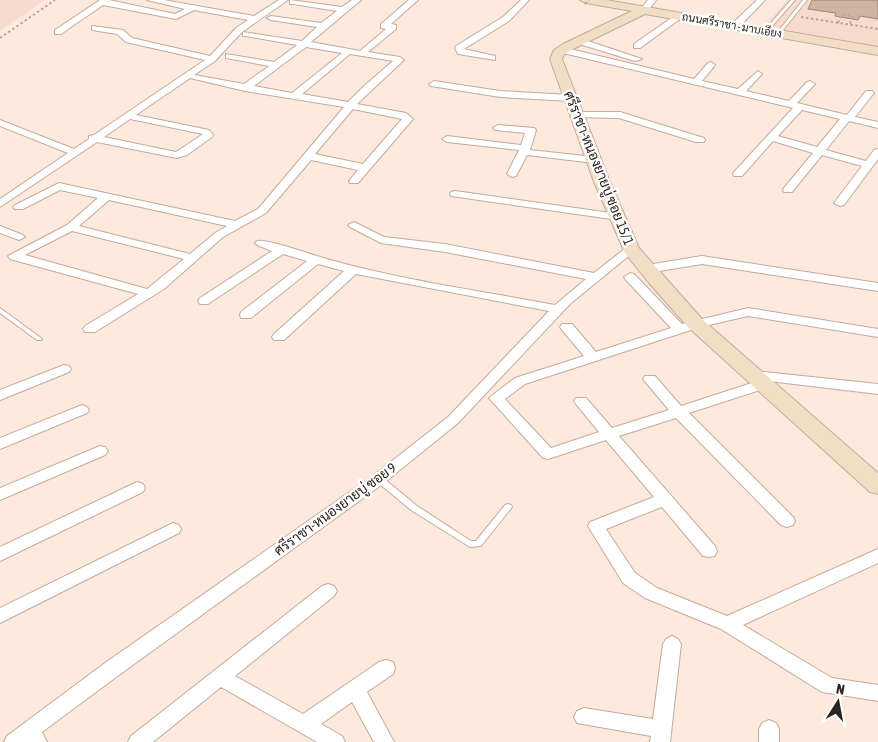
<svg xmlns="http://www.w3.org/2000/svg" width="878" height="742" viewBox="0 0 878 742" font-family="'Asap Condensed',Sarabun,sans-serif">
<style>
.built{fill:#f7dccd}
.building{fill:#d0b3a3;stroke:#9b8376}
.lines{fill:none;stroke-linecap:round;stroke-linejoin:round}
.lane-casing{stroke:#c3aa9c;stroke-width:2}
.street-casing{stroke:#c3aa9c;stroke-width:2}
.secondary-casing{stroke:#c3aa9c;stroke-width:2}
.path{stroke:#b8a79d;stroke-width:2;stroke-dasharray:2.5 2.5;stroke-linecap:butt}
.lane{fill:#fff;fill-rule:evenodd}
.street{fill:#fff;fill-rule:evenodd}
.secondary{fill:#f2ddc5;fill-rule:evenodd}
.path-bridge{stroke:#b8a79d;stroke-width:2;stroke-dasharray:2.5 2.5;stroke-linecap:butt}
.labels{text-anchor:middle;stroke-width:5;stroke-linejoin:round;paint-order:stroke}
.far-street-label{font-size:11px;fill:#2c231e;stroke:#fff}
.street-label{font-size:14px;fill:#2c231e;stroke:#fff}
</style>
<rect width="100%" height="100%" fill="#fee9dd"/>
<path class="built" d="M0,0H45L0,31Z
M787,0H878V46L764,26Z"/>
<path class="building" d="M812,0H878V19L860,16L858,20L835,16L836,13L808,9Z"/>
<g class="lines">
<defs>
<path id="lane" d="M791,0H795L767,32H765V30Z
M803,0H807L779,35H777V33Z
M0,308L41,338L42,339L41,340H37L0,313Z
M379,476L382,477L417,506L471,541H476L505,505L508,504L511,505L512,507L481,546L470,547L411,510L376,481L375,479L376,477Z"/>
<path id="street" d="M100,0H109L175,14L185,9L147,0H164L254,16L279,0H288L242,32L215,61L194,75L244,84L269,66L226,58V54L274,62L297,45L246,36H243V32L302,41L317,27L271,20L267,18L271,16L321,23L337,11L293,4H290V0L342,7L352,0H361L311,42L360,51L386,29L381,28V24L409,0H418L391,24L396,25V29L368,52L400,57L404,60L357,104L406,113L413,119L358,183H350L349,181L358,170L311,160L266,213L223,237L164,289L95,332H85L83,329L85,326L138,294L10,259L8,256L67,225L98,198L60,190L23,209H15L13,207L15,205L59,183L235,221L258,209L344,107L245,91L190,78L136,115L209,130L213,135L212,137L187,155L177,158L97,142L0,207V199L68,153L0,126V120L74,149L89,139V136L94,135L205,60L126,42L117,34L92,30V26L123,30L132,38L210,56L236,28L248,20L194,10L176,19L103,5L61,34H55V30ZM306,47L342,53L292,93L254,86ZM350,54L393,61L364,86L348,102L302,94ZM353,109L402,119L363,164L315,154ZM130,119L203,134L176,152L104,137ZM109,200L227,226L215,233L190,254L79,226ZM72,231L184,259L147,289L25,255Z
M521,0H529L509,21L464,49L495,56V60L458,54L455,48L456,46L503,17Z
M648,0H656L647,12H641L640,10Z
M757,0H765L738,28H732V24Z
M677,14L684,16L640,48H634V44Z
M576,39H582L642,59L635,61L576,43Z
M562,47L694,79L708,63L711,62L715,65L702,81L738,89L758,71L762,74L746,91L789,101L807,82L810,81L815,84L797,103L847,115L866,91H872L874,93L855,117L878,122V128L849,121L826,150L866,161L874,150L878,149V159L844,205L840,206L834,203L862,166L822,155L792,192H784L783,190L784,188L813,153L773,141L742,176H734L733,174L734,172L793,108L559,52L558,50ZM802,110L840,119L817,147L778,136Z
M434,81L500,91L570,95L575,98L570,101L500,97L431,86L429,84Z
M577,112H620L704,138L705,140L704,142H696L619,118L574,117L572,115Z
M498,125L534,128L536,130L530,150L594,157L599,160L594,163L527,155L516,176L512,177L507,174L519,150L447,142L442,139L447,136L521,145L525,133L495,130L493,128Z
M455,191L618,214L624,217L618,220L451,196L450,194L451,192Z
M354,222L384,237L445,244L594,273L627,247H635L637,249L570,304L458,423L384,483L119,675L42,732L47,742H4L7,736L23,724L105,663L374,475L448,417L549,311L356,274L284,340H274L272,337L274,334L344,271L318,264L251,318H241L240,315L241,312L307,261L283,254L208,304H200L198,301L200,298L272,251L257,245L255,243L257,241C267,238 320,258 334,261C406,281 482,291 555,305L586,279L445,252L381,243L350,227L348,225Z
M0,226L23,235L25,237L19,240L0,233Z
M702,256L878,283V291L702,264L647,273L641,269L647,265Z
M630,273L634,274L682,324L748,308L878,329V337L748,316L700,327L525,384L505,399L551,448L599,432L576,404L574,401L576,398H586L612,428L669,410L643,379L645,376H655L681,406L761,380L749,378L747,375L749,372L754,371L878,384V394L769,381L771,384L769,387L689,413L793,517L795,521L793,525L787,527L781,525L676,418L619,436L715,546L717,551L715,556L709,557L703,556L662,507L606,529L635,573L657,588L727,616L878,549V563L743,625L832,678L878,685V701L822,692L721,629L645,598L623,583L588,526L590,522L654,497L606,440L548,459L543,458L489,398L515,378L584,356L562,330L560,327L562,324H572L596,352L671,328L626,280L624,277Z
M64,365L69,366L71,369L69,372L0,400V390Z
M82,405L87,407L89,410L87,413L0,449V438Z
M100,446L105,447L108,451L105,455L0,500V488Z
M137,482L143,484L145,488L143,492L0,561V547Z
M173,523L179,525L181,529L179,533L0,623V608Z
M328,584L334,586L337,591L334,596L235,676L303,714L379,662L386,660L393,662L395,668L393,674L367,692L394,742H374L352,702L321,724L342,736L345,742H317L221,687L153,742H128L131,736L322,586Z
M672,636L678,639L681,644L670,742H650L651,736L577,723L574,717L577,711L584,708L653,719L663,644L666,639Z
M769,720L776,723L779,729V742H759V729L762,723Z"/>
<path id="secondary" d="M580,0H606L878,47V55L645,14L571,50L564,55L562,59L610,182L639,248L703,320L878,473V494L870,492L689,328L649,283L625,253L594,182L550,59L554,50L563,44L632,11L586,3Z"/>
</defs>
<use href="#lane" class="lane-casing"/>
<use href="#street" class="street-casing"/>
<use href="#secondary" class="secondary-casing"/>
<path class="path" d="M801,17L878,29
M838,23L841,15L852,16L850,25
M0,38L55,0"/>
<use href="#lane" class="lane"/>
<use href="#street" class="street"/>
<use href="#secondary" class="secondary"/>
<path class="path-bridge" d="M585,4L589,0"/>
</g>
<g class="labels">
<g class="far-street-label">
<text transform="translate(732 25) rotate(10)" y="4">ถนนศรีราชา - มาบเอียง</text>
</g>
<g class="street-label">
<text transform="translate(599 168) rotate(68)" y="5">ศรีราชา-หนองยายบู่ ซอย 15/1</text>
<text transform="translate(335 509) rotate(-36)" y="5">ศรีราชา-หนองยายบู่ ซอย 9</text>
</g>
</g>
<g transform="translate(838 702) rotate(11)" stroke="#ffffff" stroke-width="4" paint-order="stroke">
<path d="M0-4L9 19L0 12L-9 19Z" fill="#2c231e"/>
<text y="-8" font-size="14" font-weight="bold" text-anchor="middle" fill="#2c231e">N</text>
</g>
</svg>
